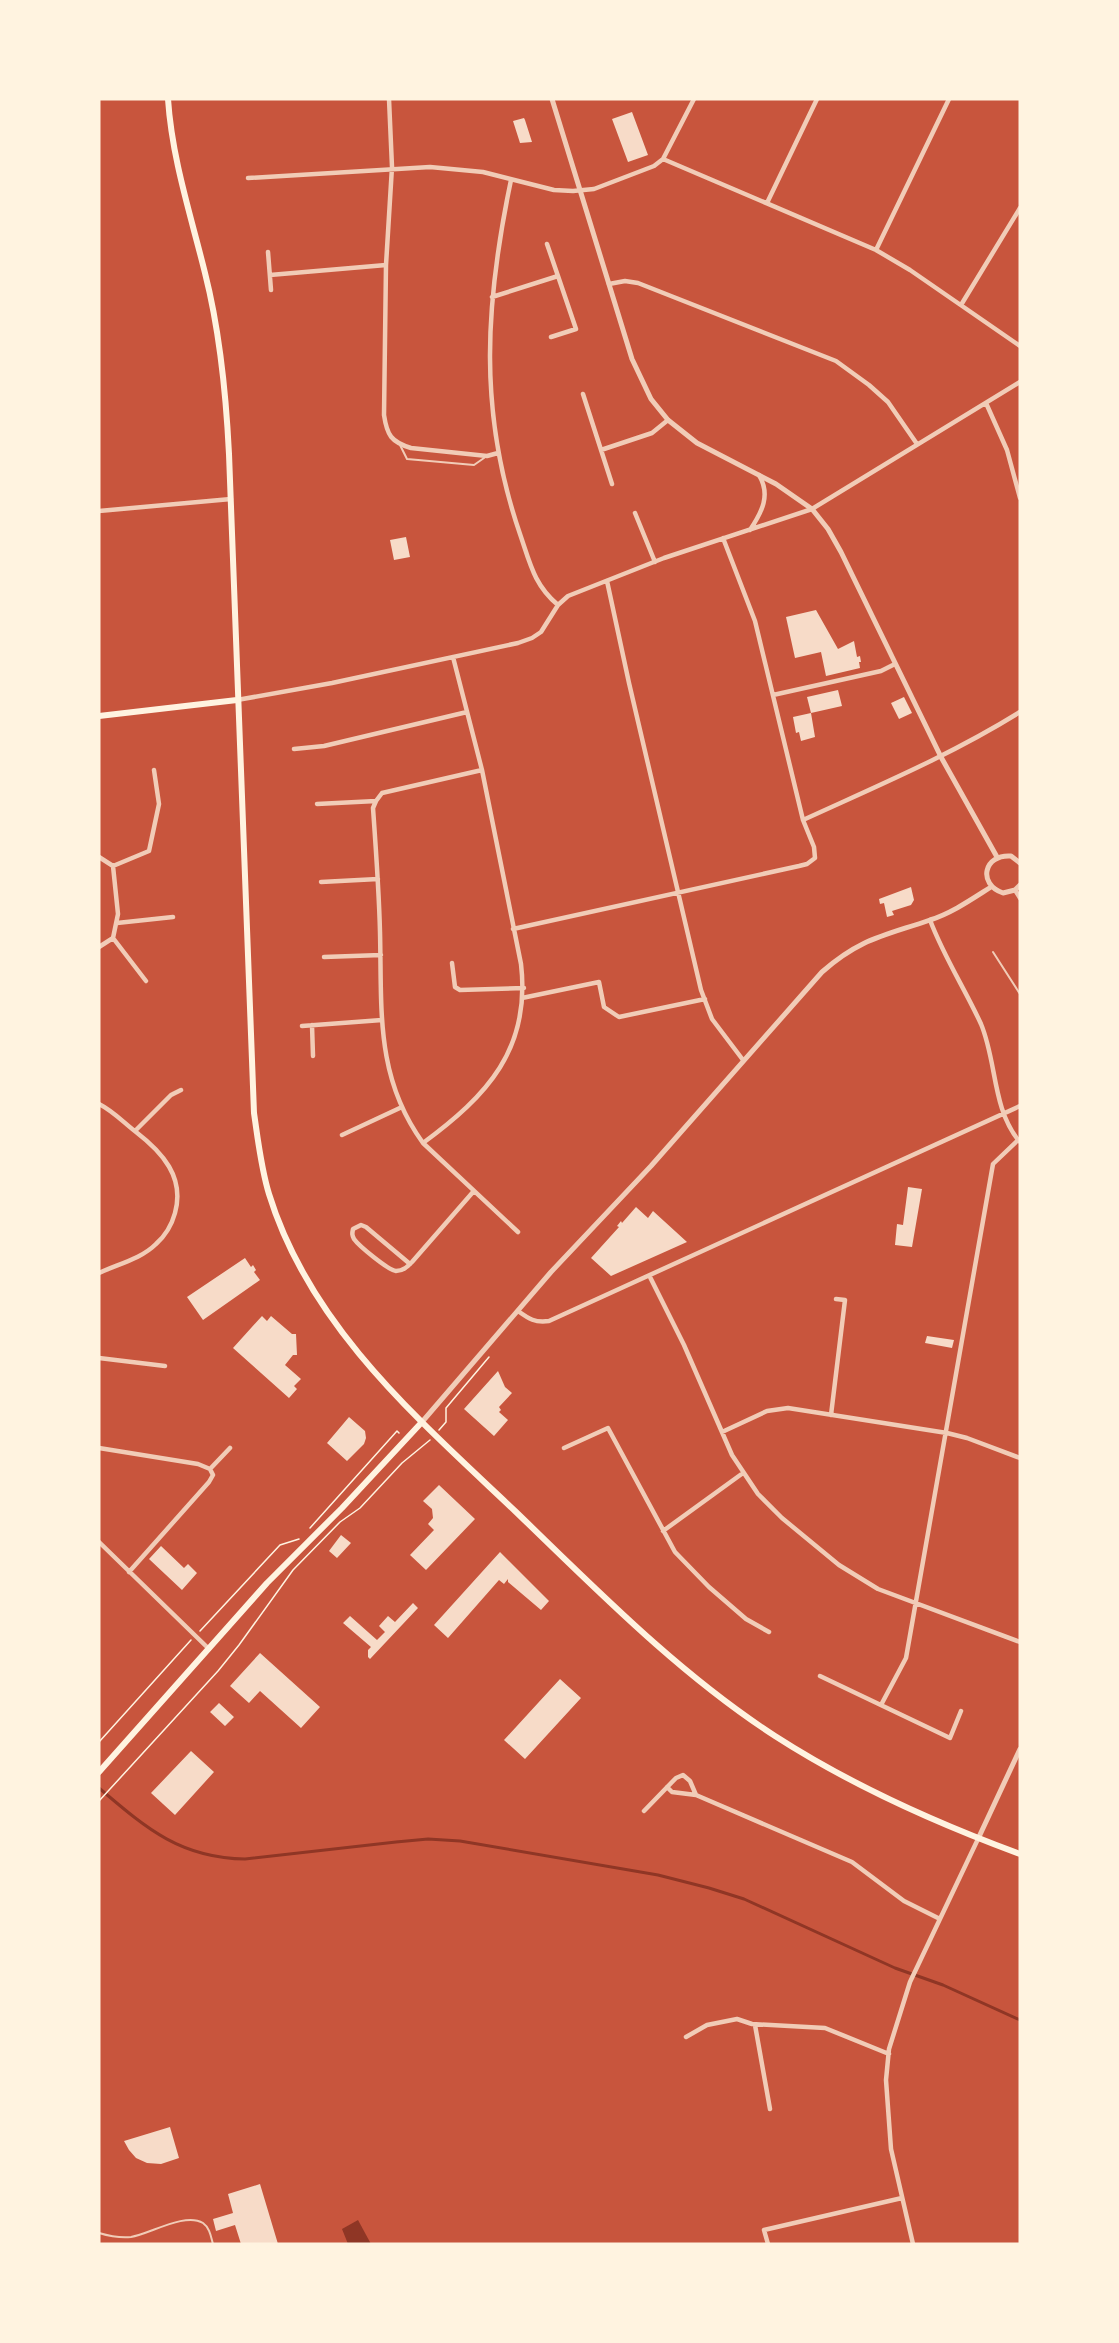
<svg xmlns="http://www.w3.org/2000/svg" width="1119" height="2343" viewBox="0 0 1119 2343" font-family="'Golos Text',sans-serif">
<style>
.water{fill:#8f3625}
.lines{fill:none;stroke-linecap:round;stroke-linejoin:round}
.stream{stroke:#8f3625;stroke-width:3}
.building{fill:#f7dbc8}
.path{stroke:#fff3e0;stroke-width:1.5}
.service{stroke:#f1ccb7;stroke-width:2}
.minor{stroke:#f1ccb7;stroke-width:4.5}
.tertiary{stroke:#f1ccb7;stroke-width:5}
.secondary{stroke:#fff3e0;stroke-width:6}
</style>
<rect width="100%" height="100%" fill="#c8553d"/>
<path class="water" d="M358,2220L371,2244H348L342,2229Z"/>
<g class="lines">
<path class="stream" d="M99,1788C146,1828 180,1858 245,1859L396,1842L428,1839L460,1841L658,1875L709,1888L744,1899L895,1968L943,1985L1020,2020"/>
</g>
<path class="building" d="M632,112L648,155L628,162L612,119Z
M524,118L525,120L532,142L520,143L513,121Z
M406,537L410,557L394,560L390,540Z
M816,610L838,649L854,641L857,657L860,656L861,662H859L860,668L826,676L821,652L795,658L786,617Z
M838,690L842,706L811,713L815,737L801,741L799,732L796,733L793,717L811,713L807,697Z
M904,697L912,713L899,719L891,703Z
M911,887L914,900L911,905L892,911L894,915L887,917L884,903L880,904L879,899Z
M908,1187L922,1189L912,1247L895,1245L897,1224L903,1225Z
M636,1207L648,1218L653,1211L687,1242L611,1276L591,1258L619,1227L617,1226L621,1221L622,1223Z
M245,1258L251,1267L253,1265L256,1270L254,1272L260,1280L203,1320L187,1297Z
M262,1316L267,1321L271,1316L292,1334H296L297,1355H293L285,1365L301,1379L294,1386L297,1389L289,1398L233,1348Z
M927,1336L954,1340L952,1348L925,1343Z
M498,1371L505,1387L512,1393L499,1407L501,1410L499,1412L508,1420L494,1436L464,1409Z
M349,1417L365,1431L366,1438L364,1444L347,1461L327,1443Z
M439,1485L475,1519L426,1570L410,1555L434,1530L428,1524L433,1518L432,1509L423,1501Z
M341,1535L351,1543L337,1558L329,1551Z
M161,1546L184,1568L188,1564L197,1573L182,1590L149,1559Z
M500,1552L549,1601L541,1610L508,1582V1579L504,1584L499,1580L448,1638L434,1625Z
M413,1603L418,1608L370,1659L368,1657V1650L371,1647L343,1623L350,1616L377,1640L385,1632L379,1626L388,1616L395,1622Z
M260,1653L320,1707L301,1728L260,1691L249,1703L230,1686Z
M560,1679L581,1698L525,1759L504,1740Z
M219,1703L234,1717L225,1726L210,1712Z
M191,1751L214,1772L175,1815L151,1793Z
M170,2127L179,2158L161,2164L147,2163L136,2158L129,2150L124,2141Z
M260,2184L278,2244H241L235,2225L216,2231L213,2219L233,2213L228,2194Z"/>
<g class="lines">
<path class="path" d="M439,1430L446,1422V1408L489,1357
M310,1528L397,1431L399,1433
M200,1631L280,1545L299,1539
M99,1742L191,1640
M99,1801L218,1671L239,1645L293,1570L340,1522L360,1508L402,1463L430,1440"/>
<path class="service" d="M400,445L407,459L474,465L484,458
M993,952L1020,994
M99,2233C109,2236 120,2238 131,2237C150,2234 185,2212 203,2223C210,2228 211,2237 213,2244"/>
<path class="minor" d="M389,99L392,167L386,265L384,415C387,435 391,442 411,448L487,456L498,453
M663,159L876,250L910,270L1020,346
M248,178L430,167L483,172L554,190L573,191L594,189L654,166L663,159L694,99
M511,180C485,304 478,412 520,534C530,563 534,585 558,605
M767,203L817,99
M547,244L558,276
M876,250L949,99
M268,252L271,290
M270,275L386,265
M609,284L625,281L638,283L836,361L869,385L888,402L917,444
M492,297L558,276L576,329L551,337
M961,305L1020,208
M583,394L612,484
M986,403L1007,450L1020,498
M601,450L652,433L668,420
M99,511L231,499
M635,513L655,562
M750,530C762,512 771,495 759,475
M607,581L629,683L701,990L712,1019L743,1060
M773,695L881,671L895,664
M237,700L332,683L518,643L532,638L541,632L558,605L568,596L664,558L812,509L1020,382
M294,749L324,746L467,712
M482,770L382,793L376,801L373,808C376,850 379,891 380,932C382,1010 375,1077 423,1143L518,1232
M317,804L376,801
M803,820C877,786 951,755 1020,712
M99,857L113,866L118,914L113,938
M113,866L149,851L159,804L154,770
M321,882L378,879
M1015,890L1020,898
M930,920C944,957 965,989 981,1024C997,1062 992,1108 1019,1141
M117,923L173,917
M513,929L799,866L807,864L815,858L814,847L803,820L755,621L723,538
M99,947L113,938L146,981
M324,957L381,955
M452,963L455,987L460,990L524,988
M522,998L599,982L604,1007L619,1017L705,999
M312,1025L313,1056
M302,1026L382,1020
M99,1104C113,1111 123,1122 136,1132C162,1152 185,1177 175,1213C172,1224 165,1236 156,1244C141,1259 118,1264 99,1273
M135,1131L171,1095L181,1090
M342,1135L402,1107
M423,1143C487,1096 531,1049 521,964L482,770L453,657
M410,1264L366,1227L361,1225L353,1229C352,1234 352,1235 354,1239C359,1246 388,1270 396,1271C403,1271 407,1267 412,1262L473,1192
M650,1277L684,1345L732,1455L758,1494L782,1518L839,1565L878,1589L1020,1642
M518,1311C529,1319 535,1323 549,1321L1020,1106
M99,1358L165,1366
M831,1415L845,1300L836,1299
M722,1432L767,1411L788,1408L947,1433L967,1438L1020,1458
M99,1448L198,1464L210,1469L213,1475L209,1482L129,1572
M564,1448L608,1428L675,1552L709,1587L746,1619L769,1632
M210,1469L230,1448
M663,1531L743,1473
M99,1542L209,1649
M820,1676L950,1738L961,1711
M881,1705L906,1658L993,1164L1017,1141
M667,1787L672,1792L696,1795
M644,1811L676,1778L683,1775L690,1781L696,1795L852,1862L904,1901L940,1919
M755,2025L770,2109
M686,2037L707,2025L737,2019L752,2024L825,2028L889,2054
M768,2244L764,2230L902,2198
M913,2244L891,2149L886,2080L889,2049L910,1982L978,1839"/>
<path class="tertiary" d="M552,99L632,359L651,399L668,420L697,443L776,484L812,509L828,529L841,552L941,757L997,857
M1020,863L1011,856C984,854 977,884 1003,893L1015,890L1020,885
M422,1422L551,1272L651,1166L822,972C861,938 884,936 930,920C952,913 972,899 991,887
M978,1839L1020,1749"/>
<path class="secondary" d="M168,99C172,159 191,216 205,273C220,332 226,393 229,454L254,1113C258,1140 261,1168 269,1194C310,1327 418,1419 515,1511C597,1590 679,1674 775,1736C851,1785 936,1823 1020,1854
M99,716L237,700
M99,1772L267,1583L342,1508L422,1422"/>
</g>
<rect width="1119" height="2343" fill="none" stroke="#fff3e0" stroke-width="201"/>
</svg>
